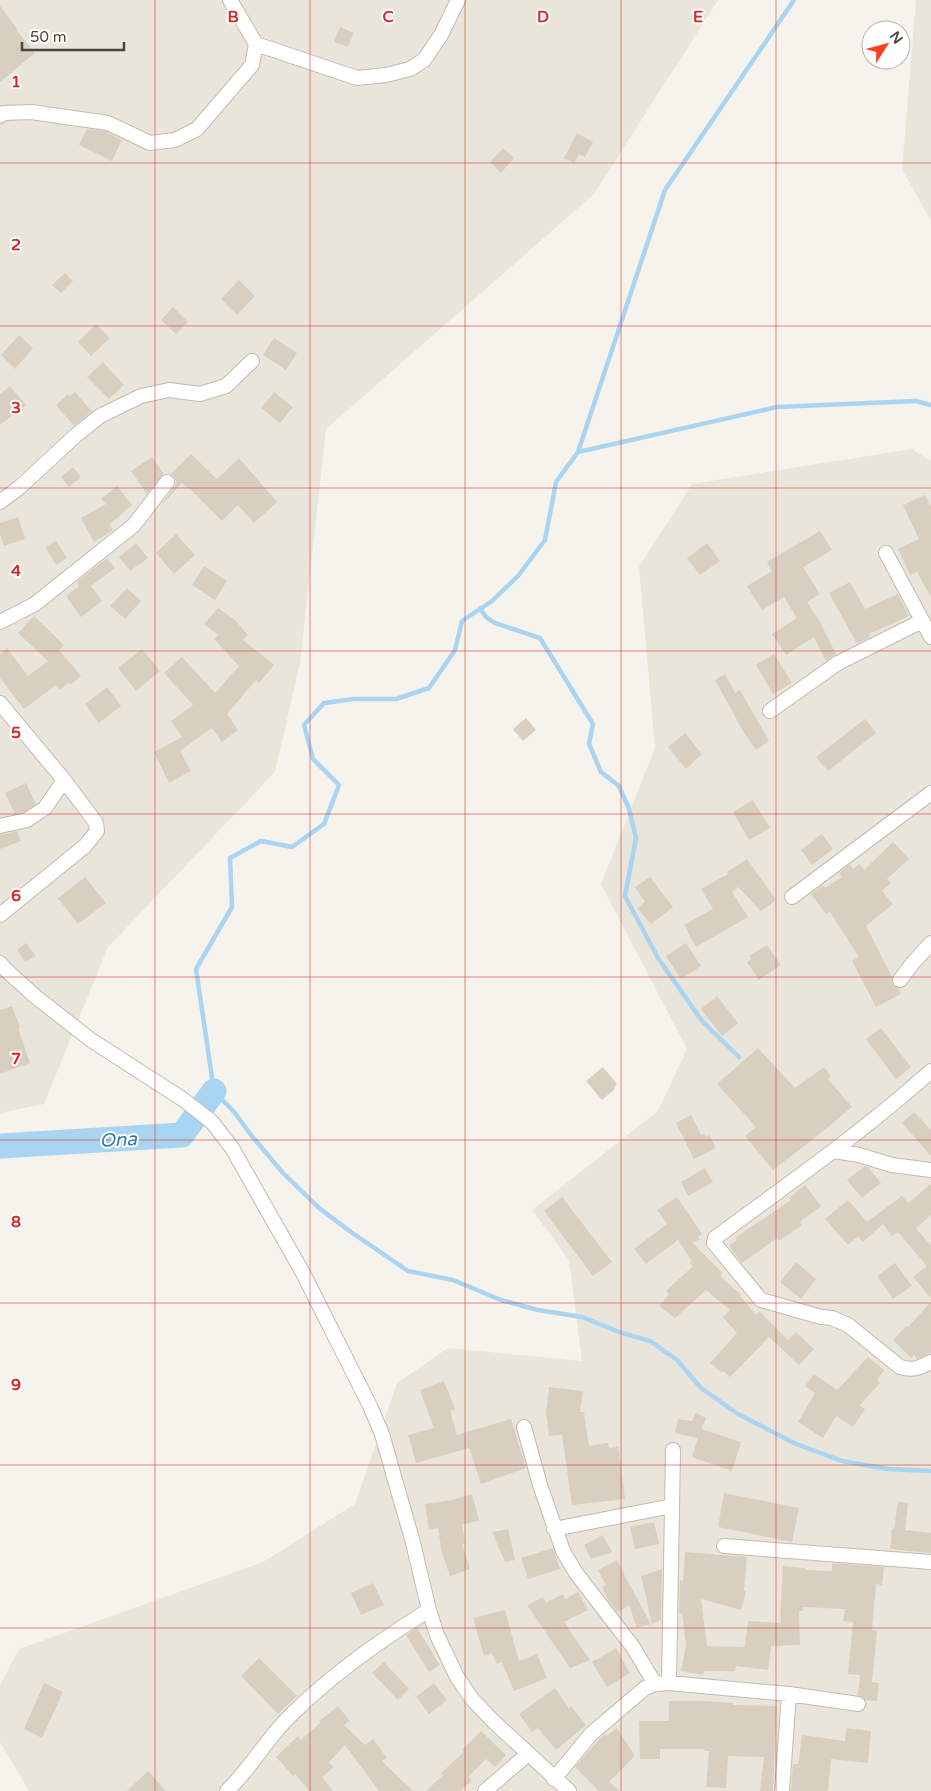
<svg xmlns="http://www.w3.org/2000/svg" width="931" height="1791" viewBox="0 0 931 1791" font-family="'Varela Round',sans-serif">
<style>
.residential{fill:#eae5da}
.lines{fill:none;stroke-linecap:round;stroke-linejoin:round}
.stream{stroke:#a9d4f2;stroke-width:4.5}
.river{stroke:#a9d4f2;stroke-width:25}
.building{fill:#d8cfc1}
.minor-casing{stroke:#c2bbae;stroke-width:16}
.minor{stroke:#fff;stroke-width:14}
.grid{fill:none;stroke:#d62828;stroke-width:1;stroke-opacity:0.55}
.labels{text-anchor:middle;stroke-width:4;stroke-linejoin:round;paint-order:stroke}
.water-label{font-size:19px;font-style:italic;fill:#2e7ab2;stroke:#fff}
.grid-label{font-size:16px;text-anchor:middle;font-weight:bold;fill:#d62828;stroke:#fff;stroke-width:4;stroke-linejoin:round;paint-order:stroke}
</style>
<rect width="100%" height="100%" fill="#f6f3ec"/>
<path class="residential" d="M0,0H718L594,194L326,429L300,663L275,772L108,947L44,1104L0,1113Z
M916,0H931V221L902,169Z
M912,449L931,461V1791H29L0,1742V1685L19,1649L263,1562L355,1504L397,1383L448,1348L582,1361L569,1260L532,1210L658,1111L687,1049L601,884L655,748L639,567L692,484Z"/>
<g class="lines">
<path class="stream" d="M794,0L665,190L578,452L556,482L545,540L518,576L492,601L462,621L455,650L429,688L396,699H354L324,703L304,725L313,759L339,785L324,824L292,847L261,841L230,858L232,907L196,969L214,1091L235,1113L251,1135L283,1173L319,1208L351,1232L408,1271L453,1280L501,1300L538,1310L582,1317L619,1332L650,1341L677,1360L701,1388L738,1414L796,1444L842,1461L888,1469L931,1471
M578,452L777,407L916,401L931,405
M480,608L486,617L495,623L540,638L593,724L589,744L601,772L619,786L629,809L636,838L625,896L658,958L702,1021L739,1057"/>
<path class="river" d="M0,1146L182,1135L214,1091"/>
</g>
<path class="building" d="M0,6L17,29L16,30L35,53L0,82Z
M340,27L354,33L348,47L334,42Z
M87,129L105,131L122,140L112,161L79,145Z
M577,133L593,142L585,157L579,154L574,163L564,158Z
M503,148L514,158L501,173L490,162Z
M65,273L73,281L61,293L52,285Z
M239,280L255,296L237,315L221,299Z
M173,307L188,322L176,334L161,320Z
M96,324L110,338L91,356L78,342Z
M19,335L33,348L15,369L1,355Z
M274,338L297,353L286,370L263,355Z
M103,362L124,385L109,399L87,377Z
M10,386L26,405L0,425V394Z
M75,392L92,411L74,426L56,405L68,394L70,396Z
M274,392L293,407L280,423L261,408Z
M191,454L217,479L239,458L277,502L254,523L238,505L222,521L189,488L188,489L182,483L161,506L176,484L175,478L171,474Z
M152,457L164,474L147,494L131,471Z
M73,467L81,477L69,487L61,477Z
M117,486L132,505L110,524L113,530L94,542L81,518L106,504L101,499Z
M925,495L931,507V597L917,572L910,575L898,549L919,539L903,505Z
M18,517L25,539L4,546L0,534V523Z
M820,531L832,550L803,567L820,594L807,602L819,620L836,654L826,661L814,637L786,655L772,634L797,618L784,597L762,610L747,586L772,571L767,562Z
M176,534L195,555L174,574L156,553Z
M56,541L67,558L56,565L45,547Z
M136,543L148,558L130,571L119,557Z
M707,543L720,561L700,575L687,558Z
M107,558L115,568L91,586L102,601L81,617L66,596L79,586L77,582Z
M204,566L227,581L215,600L192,585Z
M850,582L865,609L898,594L909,616L869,634L870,637L857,644L829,593Z
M127,588L141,601L125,619L110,606Z
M218,608L235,620L248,635L243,640L274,665L259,683L256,680L227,714L238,730L222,742L212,728L180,751L191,771L169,783L154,752L182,737L171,721L193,705L164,673L182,657L215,693L239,666L214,639L218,635L204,624Z
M34,616L64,645L59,650L81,676L70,685L69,682L60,690L56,685L24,709L0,678V654L7,648L28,676L48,661L18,633Z
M142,649L160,671L136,691L118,668Z
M774,654L792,683L773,694L756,665Z
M725,674L735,693L740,690L769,741L756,750L743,731L715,680Z
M107,687L121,706L99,723L85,704Z
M526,718L536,730L523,741L513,729Z
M865,719L876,733L828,771L816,757Z
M685,733L702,754L686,769L668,747Z
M26,783L36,804L24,812L15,814L5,793Z
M753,800L770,828L749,840L733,812Z
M17,831L21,841L0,849V835Z
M822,834L833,849L812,865L801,850Z
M893,842L909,859L887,879L891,883L882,891L893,904L866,926L892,977V984L898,988L901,994L876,1007L852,961L859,957L830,912L826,914L811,894L823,885L825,888L842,877L839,873L850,864L853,869L860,864L864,870Z
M747,859L776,900L761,911L738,887L732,892L748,917L696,947L684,925L713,909L701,889L728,874L727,872Z
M85,877L106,903L78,924L58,898Z
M650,877L673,907L651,924L637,908L645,902L635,887Z
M26,943L36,956L25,962L17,950Z
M686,943L701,966L681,979L666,956Z
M767,945L781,965L759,980L747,962L751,959L749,956Z
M717,996L738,1023L722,1036L701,1009Z
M12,1006L20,1027L18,1028L30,1063L0,1074V1010Z
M881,1028L911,1067L896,1079L866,1039Z
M758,1048L795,1088L824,1067L831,1076L828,1079L852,1107L821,1133L773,1170L745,1136L756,1127L717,1084Z
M603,1067L617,1084L614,1087L615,1089L602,1100L586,1081Z
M914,1112L931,1130V1156L902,1123Z
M691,1115L701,1135L704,1134L706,1137L709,1135L716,1148L694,1159L676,1123Z
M865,1166L868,1167L881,1183L862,1198L847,1180Z
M705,1168L713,1182L688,1196L681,1182Z
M931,1184V1215L916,1228L931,1246V1298L913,1277L927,1266L898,1232L892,1236L883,1224L863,1242L858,1236L848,1245L825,1219L848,1200L867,1222L902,1196L908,1203Z
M805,1185L821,1206L800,1222L802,1225L779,1241L777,1238L742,1263L729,1246L737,1240L735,1238L791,1200L789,1198Z
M562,1197L612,1262L593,1276L544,1211Z
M677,1197L702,1234L698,1237L700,1239L692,1243L723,1273L720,1276L741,1295L740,1296L756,1315L759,1311L788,1340L796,1332L814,1349L799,1365L769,1337L730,1377L723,1371L721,1372L710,1363L737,1333L723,1317L730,1310L706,1290L675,1318L659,1306L669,1294L666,1291L693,1266L689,1263L692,1261L678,1240L646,1264L634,1249L667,1224L657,1210Z
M796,1262L816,1279L801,1299L780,1282Z
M895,1263L912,1286L893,1299L877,1276Z
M931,1302V1353L917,1359L914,1355L911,1358L893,1340L906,1326L908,1327Z
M868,1357L884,1370L877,1380L880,1383L860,1405L865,1409L853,1427L836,1416L823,1438L798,1422L815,1393L805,1386L814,1374L837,1390Z
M444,1381L455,1409L450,1411L457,1435L511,1419L526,1468L481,1484L469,1448L416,1463L408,1435L434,1428L420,1390Z
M549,1387L583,1391L580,1412H584L589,1446L608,1443L609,1448L618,1447L625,1499L572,1505L562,1435L549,1436L546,1413Z
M696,1413L706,1418L702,1429L741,1442L732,1471L692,1457L700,1432L698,1438L675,1433L678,1419L692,1421Z
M724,1493L799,1508L792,1542L718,1527Z
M472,1494L479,1521L462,1524L465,1543L462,1544L470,1569L450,1576L442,1553L438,1528L429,1530L425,1504L452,1500Z
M898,1502L908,1503L905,1530L931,1533V1553L890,1549L892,1529H894Z
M654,1522L659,1544L635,1549L630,1527Z
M508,1529L515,1560L505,1562L492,1532Z
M603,1535L612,1552L591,1559L584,1545Z
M553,1548L560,1569L528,1579L521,1558Z
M685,1552L747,1557L744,1591H746L741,1610L701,1599L707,1646L745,1647L748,1621L780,1623L783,1566L805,1568V1570L832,1571V1563L884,1567L882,1585L876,1584L872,1630L877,1631L872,1682L879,1683L877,1701L865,1700L858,1695L860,1675L848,1674L853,1622L843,1621L845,1609L803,1607V1611H799L800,1645L771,1646L768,1670L736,1666L735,1671H704L703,1675L681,1671L686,1645L682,1613L679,1614L680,1580L683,1581Z
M617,1560L627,1580L651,1624L637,1628L629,1605L618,1613L608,1600L602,1587L606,1585L598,1570Z
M662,1569L661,1620L652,1624L641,1576Z
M373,1583L384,1605L361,1615L351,1593Z
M578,1592L588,1610L564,1622L590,1660L570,1668L527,1605L543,1597L546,1603L563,1594L565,1599Z
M505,1610L519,1661L537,1654L547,1678L514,1691L502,1662L497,1664L492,1653L484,1656L473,1618Z
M417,1628L440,1665L429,1672L406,1635Z
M616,1648L630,1673L607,1687L592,1662Z
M259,1658L297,1696L278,1714L241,1676Z
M384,1662L409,1689L398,1700L372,1673Z
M44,1683L63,1692L42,1738L24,1729Z
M434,1683L447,1700L429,1714L416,1697Z
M555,1688L569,1708L571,1706L586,1725L556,1750L538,1728L532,1732L519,1714Z
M669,1701H704L733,1703V1705L777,1706L773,1791H760L764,1757L728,1756L726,1788L706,1787L709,1751H704L705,1749H660V1759H640L639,1721H669Z
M338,1706L350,1721L344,1725L365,1745L373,1739L387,1758L382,1761L413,1791H379L345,1745L329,1762L334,1767L322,1777L333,1791H309L295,1774L293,1776L276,1757L298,1736L301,1740L321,1722L319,1721Z
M617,1728L635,1756L609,1782L620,1791H599L575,1767L604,1734L606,1736Z
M846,1728L871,1731L868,1763L831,1759L828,1791H791L793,1764H798L802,1735L845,1741Z
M481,1731L506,1755L495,1767L486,1759L468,1777L472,1780L461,1791H426L443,1775L441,1773L464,1752L462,1750Z
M148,1771L166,1791H127Z"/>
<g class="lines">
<defs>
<path id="minor" d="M256,44L357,78L386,75L410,69L424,60L441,35L458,0
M0,116L4,113L31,112L108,123L150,143L175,140L197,129L252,65L256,44L230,0
M0,502L20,487L75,436L100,416L141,396L169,390L200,394L226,386L252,361
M886,553L931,637
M0,622L35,604L134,525L167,482
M0,703L64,780L96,823L97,831L85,846L0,915
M770,711L838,663L922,621
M0,826L27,820L45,808L64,780
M792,897L931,793
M0,963L6,970L36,997L91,1040L184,1100L212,1122L232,1148L303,1273L370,1406L382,1434L393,1473L412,1539L429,1610L437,1635L457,1677L472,1699L493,1721L569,1791
M900,980L912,964L931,943
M931,1071C863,1132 788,1184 715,1238L714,1243L761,1300L821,1317L832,1318L848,1325L900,1367C913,1371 919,1368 931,1362
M834,1151L859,1155L892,1165L931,1170
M524,1427L540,1485L563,1551L576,1573L633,1647L655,1684
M554,1529L672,1506
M724,1546L931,1562
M669,1683L673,1450
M554,1779L591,1734L645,1688L655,1684L669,1683L789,1694L858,1704
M227,1791C249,1770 265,1742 286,1720C327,1678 379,1641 429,1610
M485,1791L528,1754
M782,1791L789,1694"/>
</defs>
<use href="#minor" class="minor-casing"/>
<use href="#minor" class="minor"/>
</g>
<path class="grid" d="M155,0V1791M310,0V1791M465,0V1791M621,0V1791M776,0V1791M0,163H931M0,326H931M0,488H931M0,651H931M0,814H931M0,977H931M0,1140H931M0,1303H931M0,1465H931M0,1628H931"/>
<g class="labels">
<g class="water-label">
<text transform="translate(118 1139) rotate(-3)" y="7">Ona</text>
</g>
</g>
<g class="grid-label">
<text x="233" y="22">B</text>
<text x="388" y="22">C</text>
<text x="543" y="22">D</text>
<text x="698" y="22">E</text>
<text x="16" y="87">1</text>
<text x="16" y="250">2</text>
<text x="16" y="413">3</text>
<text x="16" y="576">4</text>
<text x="16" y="738">5</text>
<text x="16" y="901">6</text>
<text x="16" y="1064">7</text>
<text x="16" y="1227">8</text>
<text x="16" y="1390">9</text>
</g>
<g transform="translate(886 45) rotate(54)"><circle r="24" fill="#ffffff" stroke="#b7b4b0"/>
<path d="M0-4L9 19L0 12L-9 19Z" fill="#fc3f1d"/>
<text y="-8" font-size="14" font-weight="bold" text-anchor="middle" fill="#4b4439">N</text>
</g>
<path d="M22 42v8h102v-8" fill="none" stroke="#4b4439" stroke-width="2.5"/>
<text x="30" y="42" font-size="15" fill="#4b4439" stroke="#ffffff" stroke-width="4" paint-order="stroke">50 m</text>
</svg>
